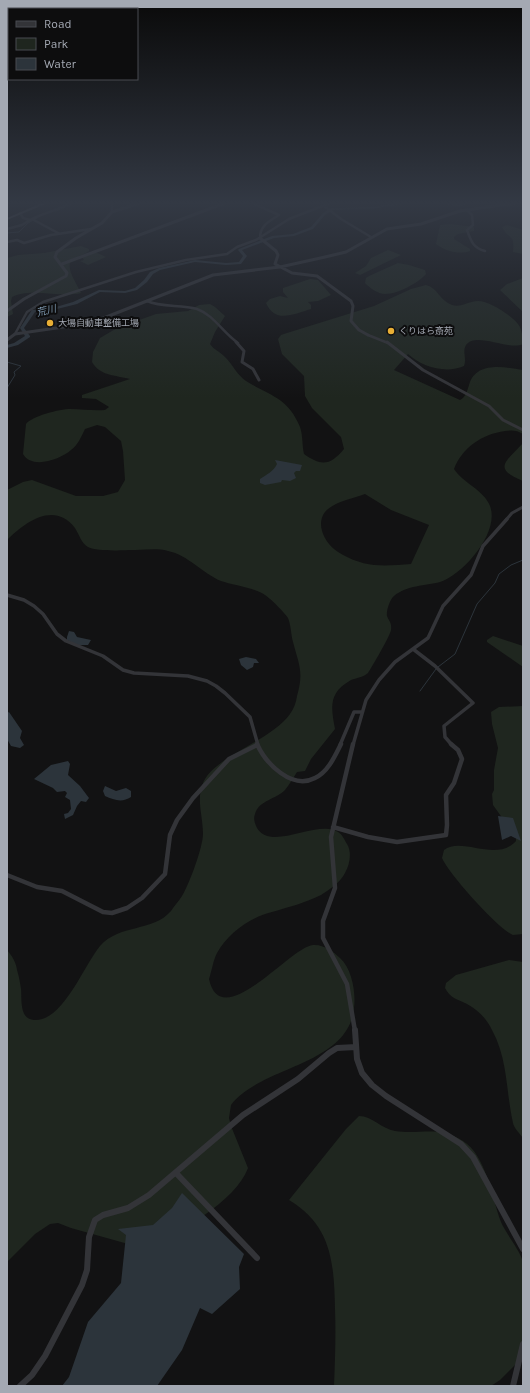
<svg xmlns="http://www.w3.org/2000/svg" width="530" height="1393" viewBox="0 0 530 1393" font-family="Karla,'Noto Sans JP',sans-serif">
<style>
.green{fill:#1f261f;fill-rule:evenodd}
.water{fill:#2c343b}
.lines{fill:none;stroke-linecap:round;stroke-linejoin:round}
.stream{stroke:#2c343b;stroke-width:1}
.river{fill:#2c343b;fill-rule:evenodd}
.minor-far4{stroke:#333438;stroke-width:2.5}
.minor-far3{stroke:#333438;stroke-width:3}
.minor-far2{stroke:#333438;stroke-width:3.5}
.minor-far1{stroke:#333438;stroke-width:4.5}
.minor{stroke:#333438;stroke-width:6}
.tertiary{stroke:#333438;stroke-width:3}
.trunk{fill:#575a60;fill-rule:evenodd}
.poi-dot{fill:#e9af35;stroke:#0d0d0e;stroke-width:1.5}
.labels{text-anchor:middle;stroke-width:4;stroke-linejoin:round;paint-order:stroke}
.far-poi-label{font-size:9px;fill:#a4a9b3;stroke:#0d0d0e;text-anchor:start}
.far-water-label{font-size:10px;font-style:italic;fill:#7c96ad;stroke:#0d0d0e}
</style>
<rect width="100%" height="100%" fill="#121213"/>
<path class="green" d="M450,224L474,227V231L458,234L454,237V239L470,249V251C459,255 445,251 436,244L440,225Z
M507,225L523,230V254L513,252C515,232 509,241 502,227Z
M81,246L89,249V251C84,255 77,256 72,260C64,267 78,285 81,293C62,298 29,287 12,297L11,301L13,314L7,317V258L18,255L44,253Z
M388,250L401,255L360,275L355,273L366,266L371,258Z
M95,252L106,257L88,265L80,261L84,260L82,257Z
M398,263L409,265L425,270L426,274C418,283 398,294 385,294C378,294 370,288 365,283L366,278L369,276Z
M523,278V312L500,290L507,284Z
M310,279L318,280L331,295L318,301L308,302L311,305V309C294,314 275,324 266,303L270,299L280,296L288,298L283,292V288Z
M426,285C438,288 440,301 452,305C461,308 469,301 478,301C489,301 511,315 518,324C522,329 523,338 523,344C509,351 476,331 466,345C462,352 467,358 464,366C446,374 422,367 408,354L394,370L460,400C466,397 467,391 469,385C476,361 504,367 523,370V434C517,430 512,430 505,431C482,434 462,448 454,469C463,483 484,490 490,506C500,532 464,574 440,582C425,586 407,585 394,596C390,599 386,611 387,616C389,621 392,623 391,630C390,636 372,667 368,673C364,677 356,678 351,680C328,693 331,707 335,729L311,759L305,771L297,772C293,778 289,785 285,790C277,799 259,800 255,814C253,819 255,824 257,828C271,852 318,819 338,832C342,834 344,839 347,844C352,852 350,864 345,873C340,883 330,889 321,895C305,903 289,907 272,912C251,917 228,933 217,953C213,961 212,970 209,979C221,1035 290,947 313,945C323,944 333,951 340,958C352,969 356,992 354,1008C348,1066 262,1065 231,1105L229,1118L231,1126L248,1168C235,1203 178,1232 146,1249L71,1228L58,1223L50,1224L35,1234L7,1262V950C12,956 16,962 17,970C19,976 20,983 21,989C22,999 19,1019 34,1020C63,1022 84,965 100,946C119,924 153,932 171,911C174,906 179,901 182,896C189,885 203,847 203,834C203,816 196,800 203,783C213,757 271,741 290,714C294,708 296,703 297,696C304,672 299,665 293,642C291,635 291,625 288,618C286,614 270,598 265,595C256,588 232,585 221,581C202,573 188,555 168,551C157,548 146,550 135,550C124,550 98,552 88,547C81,543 79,534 75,528C54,500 24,523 7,540V490L23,482L32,480L76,496H103L118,492L125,480L123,451L121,441L105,427L97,425L85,429C81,437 78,445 71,450C61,459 32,470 23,454L26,424C32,416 60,409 70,409C82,409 93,411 105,410L109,407L96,399L82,398V395L130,379C115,375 100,376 92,362L93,352L100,338L117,328L156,314L188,311L199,305L210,304L215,307L225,316L215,332L210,344C214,350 221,352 226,358C233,365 237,375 246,381C270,396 288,397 300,427C303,435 302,446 304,454C321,466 330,466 344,449L341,437L312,408L305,396L304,376L282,354L278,339L281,335L287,333L374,306L411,289ZM365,494L391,510L429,525L411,564C399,565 386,566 374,565C361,564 344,557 334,549C322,539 315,520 328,509C338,501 354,498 365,494Z
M523,443V481C491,468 507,461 523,443Z
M493,636L523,646V667L487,642V640Z
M523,706V934L513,935C498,929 448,873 442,858L444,850C462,836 496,863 516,841V837L493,805L492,794L494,790V770L498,748L492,724L491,712L499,707Z
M509,960L523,962V1138C520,1134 514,1128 513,1123C506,1092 508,1059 492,1030C487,1019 477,1009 467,1004C457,999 450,998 445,988L446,983L456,975Z
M359,1116C372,1116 382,1129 395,1131C421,1135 438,1125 463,1141C486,1155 492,1198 501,1222C506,1234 520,1250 523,1262C525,1271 523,1281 523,1290C523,1312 523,1334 523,1357L500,1380L491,1386H334C335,1360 336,1335 335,1309C334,1263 332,1226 289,1200L346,1129Z"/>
<path class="water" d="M275,460L302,465L300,471H296L294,473L296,478L290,481L282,480L281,482L265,485L260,483V479C266,475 274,471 277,464Z
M69,631L74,632L77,637L91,640L88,645H77L67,640V637Z
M246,657L256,659L259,663H254L253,667L247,670L241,665L239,659Z
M9,712L22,731L20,738L24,745L20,748L11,746L7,739V713Z
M68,761L70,764L68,775L80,786L89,798L86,802L81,801L77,806L73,815L65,819L64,814L68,813L71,809L70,800L65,797L67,793L65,791L57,792L53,788L34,779L51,765Z
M105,786L116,791L126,788L131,791V797C122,803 114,800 105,796L103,791Z
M498,816L513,818L521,841L511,836L502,840Z
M182,1193L244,1254L239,1267L240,1289L212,1314L200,1308L182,1350L157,1386H62L69,1377L88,1322L121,1283L126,1235L118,1229L153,1225L172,1208Z"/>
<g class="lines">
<path class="stream" d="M56,211L74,203
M7,233L19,232L28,223L37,218
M7,362L21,366L14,372L15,375L7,388
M438,667L455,654L477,604L495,583L499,574L511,565L523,560
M420,691L436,669"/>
<path class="river" d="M397,203H409L371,209L333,210L325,215L313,229L294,236L274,238L242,250L247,256L241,264L226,265L195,262L160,270L153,274L147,282L137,290L125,293L100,292L77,304L49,311L35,312L24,328L30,336V337L18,345L7,348V345L14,343L25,336L20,328L32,310L49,309L73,302L99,290L125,291L135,288L144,280L150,272L159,268L195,260L226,263L239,262L243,256L238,250L239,249L272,236L293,234L311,227L323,213L331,208L371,207Z
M434,203H473L459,206Z"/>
<path class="minor-far4" d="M112,203V212
M252,203L279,215C270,221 260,225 260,238
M324,206L341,219L371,237
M467,210L472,215L473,225L467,230C471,241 473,248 485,251
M20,213L23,218L30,220C43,213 57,211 69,203
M32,219L58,233
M7,229L22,225L30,220
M7,242L17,240L24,243L51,235L91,229
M147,301C162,308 181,304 197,309C214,315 223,333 238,343
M15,334L27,312L43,302L136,272L186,260L227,254L237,247L256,240L289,219L330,203
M368,335L388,343"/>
<path class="minor-far3" d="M236,342L244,351L242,362L253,369L259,380
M387,342L423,370L489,406L503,420L523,430
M506,520L512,513L523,507"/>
<path class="minor-far2" d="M7,595L24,600L34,606L43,614L57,634L66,641L103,656L123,670L134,673L188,676L207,681L216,686L225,693L250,717L258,745
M413,649L435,666L473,703L444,726L445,737L452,745
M340,745L354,712H362
M353,745L366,700L379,680L395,662L428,638L443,606L471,575L483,546L507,519"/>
<path class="minor-far1" d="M257,744C266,764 292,790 315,778C328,772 335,756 341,744
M353,744L331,837L335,888L323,921V938L347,984L355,1031
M333,827L368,837L397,842L446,835L447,825L446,795L454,783L462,759L458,750L451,744
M7,875L37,887L62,891L103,912L112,913L127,908L142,898L165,874L170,835L177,820L193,798L229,759L257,745"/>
<path class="minor" d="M355,1030L357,1059L362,1073L372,1085L386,1096L461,1144L473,1157L523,1249
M176,1173L257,1258
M20,1386L32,1375L45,1356L82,1285L87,1270L89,1237L95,1220L103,1215L128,1208L149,1195L243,1115L298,1079L329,1053L337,1048L356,1047
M513,1386L523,1344"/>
<path class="tertiary" d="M260,238L276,251L278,255L275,264L292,273L317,276L351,301L353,306L351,321L359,330L368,335
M62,264L225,203
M7,311L24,299L66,276L67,273L55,257L57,252L76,238L102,223L112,212L140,203
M7,340L15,334L91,323L213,275L280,267L325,257L346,252L387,229L421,224L460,211L516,203"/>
<path class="trunk" d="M42,203H48L7,220V218Z"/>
</g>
<linearGradient id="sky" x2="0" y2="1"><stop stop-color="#0a0a0a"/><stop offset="0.51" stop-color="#333944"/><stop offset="1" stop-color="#333944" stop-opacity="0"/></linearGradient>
<rect width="530" height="398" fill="url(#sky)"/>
<g class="poi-dot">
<circle cx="50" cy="323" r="4"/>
<circle cx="391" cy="331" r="4"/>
</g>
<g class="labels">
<g class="far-poi-label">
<text x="58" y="326">大場自動車整備工場</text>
<text x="399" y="334">くりはら斎苑</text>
</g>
<g class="far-water-label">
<text transform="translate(46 310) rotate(-14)" y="4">荒川</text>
</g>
</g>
<rect width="530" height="1393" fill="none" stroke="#a4a9b3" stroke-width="16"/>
<rect x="8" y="8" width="130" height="72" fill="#0d0d0e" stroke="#494b50"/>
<rect x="16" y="21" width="20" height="6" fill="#333438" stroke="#494b50"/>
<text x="44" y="28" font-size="12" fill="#a4a9b3">Road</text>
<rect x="16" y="38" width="20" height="12" fill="#1f261f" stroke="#494b50"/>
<text x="44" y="48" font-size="12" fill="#a4a9b3">Park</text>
<rect x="16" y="58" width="20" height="12" fill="#2c343b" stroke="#494b50"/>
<text x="44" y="68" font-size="12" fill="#a4a9b3">Water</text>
</svg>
